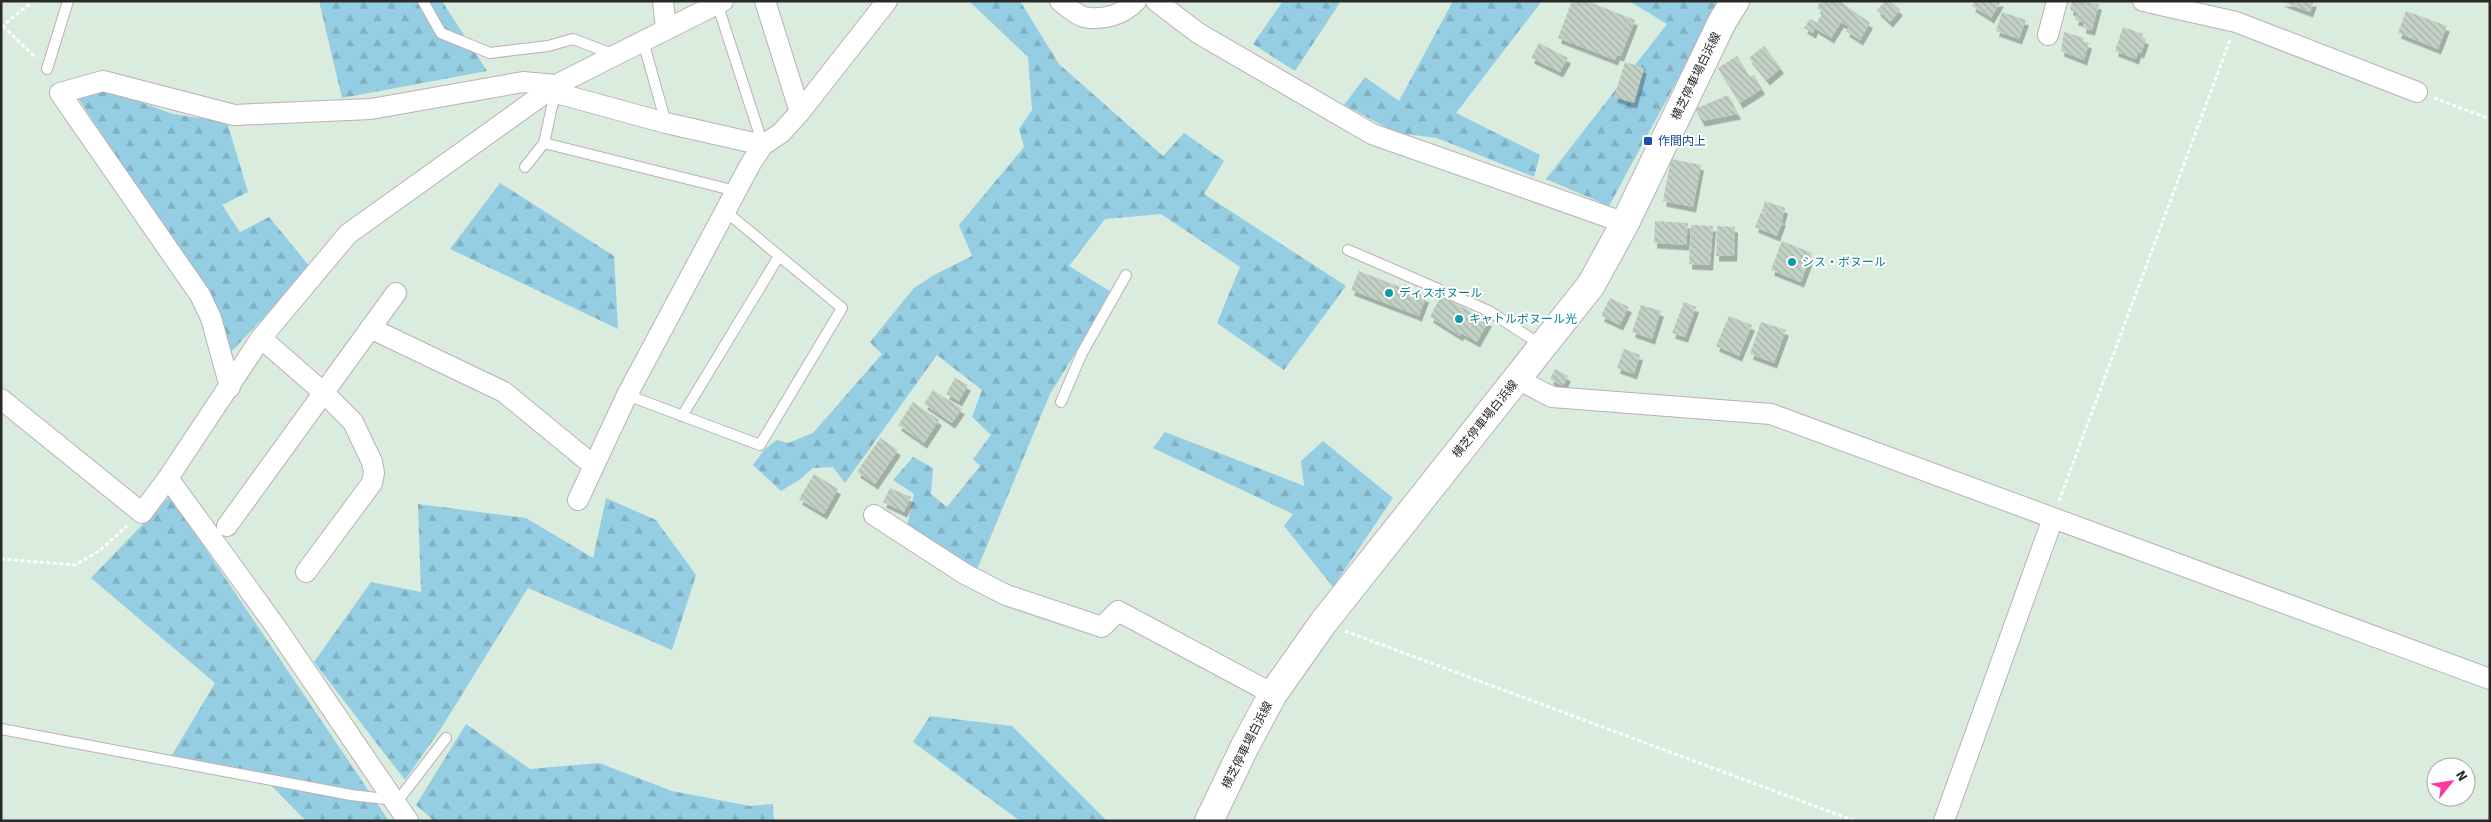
<svg xmlns="http://www.w3.org/2000/svg" width="2491" height="822" viewBox="0 0 2491 822" font-family="'Source Sans 3','Noto Sans JP',sans-serif">
<style>
.forest{fill:url(#forest-firs)}
.building{fill:url(#building-back-hatch);filter:url(#shadow)}
.lines{fill:none;stroke-linecap:round;stroke-linejoin:round}
.lane-casing{stroke:#bdafb7;stroke-width:12}
.street-casing{stroke:#bdafb7;stroke-width:22}
.secondary-casing{stroke:#bdafb7;stroke-width:30}
.path{stroke:#fff;stroke-width:3;stroke-dasharray:4 2.5;stroke-linecap:butt}
.lane{stroke:#fff;stroke-width:10}
.street{stroke:#fff;stroke-width:20}
.secondary{stroke:#fff;stroke-width:28}
.transit-dot{fill:#1a4fb4;stroke:#fff;stroke-width:2}
.culture-dot{fill:#0f9aa8;stroke:#fff;stroke-width:2}
.labels{text-anchor:middle;stroke-width:4;stroke-linejoin:round;paint-order:stroke}
.street-label{font-size:12px;fill:#292929;stroke:#fff}
.transit-label{font-size:12px;fill:#164399;stroke:#fff;text-anchor:start}
.culture-label{font-size:12px;fill:#0d838f;stroke:#fff;text-anchor:start}
</style>
<defs>
<pattern id="forest-firs" width="22" height="20" patternUnits="userSpaceOnUse" patternTransform="scale(1.25)"><rect width="22" height="20" fill="#95cee3"/><path d="M5 1l3.5 6h-7zM16 11l3.5 6h-7z" fill="#80b1c3"/></pattern>
<pattern id="building-back-hatch" width="6" height="6" patternUnits="userSpaceOnUse" patternTransform="scale(1.25)"><rect width="6" height="6" fill="#c3d1c5"/><path d="M-1 5l2 2M0 0l6 6M5-1l2 2" fill="none" stroke="#a8b3a9"/></pattern>
<filter id="shadow"><feDropShadow dx="3" dy="5.5" stdDeviation="0" flood-color="#0004"/></filter>
</defs>
<rect width="100%" height="100%" fill="#daecdd"/>
<path class="forest" d="M319,1H442L487,71L342,98Z
M969,1H1020L1059,64L1163,156L1184,133L1224,161L1204,194L1346,286L1284,370L1217,323L1240,267L1161,214L1105,219L1069,266L1113,293L1050,394L976,572L906,531L914,494L893,480L913,457L933,468L931,494L947,507L980,466L973,459L991,435L972,417L982,390L937,355L845,483L833,467L813,468L799,480L781,491L753,465L765,449L777,440L788,443L813,433L882,354L870,342L914,288L934,275L972,256L959,225L1024,147L1019,129L1032,110L1028,57Z
M1283,1H1341L1295,71L1253,44Z
M1453,1H1542L1456,113L1540,155L1534,177L1437,138L1397,133L1344,105L1365,77L1399,101Z
M1629,1H1720L1609,206L1546,179L1667,24Z
M108,90L173,114L227,122L248,192L222,205L240,232L269,217L311,268L230,353L198,282L78,98Z
M500,183L614,256L618,329L450,249Z
M1165,432L1304,486L1301,461L1323,441L1393,498L1333,587L1284,526L1293,514L1153,448Z
M170,496L389,821H306L263,777L172,755L215,683L91,578Z
M606,498L656,520L696,575L672,650L528,588L440,730L405,780L314,662L371,582L421,592L418,504L526,518L593,558Z
M930,716L1012,726L1107,821H1020L913,742Z
M466,724L530,769L599,763L672,791L750,806L773,804L774,821H434L416,805Z"/>
<path class="building" d="M1572,1H1587L1635,20L1621,56L1617,55L1615,60L1558,38Z
M1821,1H1840L1870,23L1860,40L1846,31L1849,27L1841,22L1831,38L1815,28L1813,33L1804,28L1810,19L1817,23L1823,12L1817,8Z
M1885,1H1890L1900,10L1890,22L1877,10Z
M1975,1H2001L1991,18L1972,6Z
M2072,1L2099,4L2092,30L2083,28L2084,22L2075,20L2077,12L2070,10Z
M2281,1H2314L2310,12Z
M2406,11L2447,26L2438,49L2398,33Z
M2002,12L2026,20L2019,39L1996,31Z
M2123,27L2143,34L2142,37L2146,39L2141,53L2138,52L2136,59L2115,51Z
M2064,32L2084,38L2083,41L2089,43L2084,60L2061,51Z
M1539,43L1568,58L1560,72L1531,58Z
M1764,46L1781,68L1767,80L1749,58Z
M1737,56L1750,77L1754,75L1762,89L1740,103L1718,68Z
M1625,62L1644,68L1634,103L1614,97Z
M1728,95L1738,114L1702,121L1695,109Z
M1671,159L1701,165L1693,207L1663,201Z
M1765,201L1785,208L1782,219L1762,211Z
M1761,212L1783,220L1777,236L1755,227Z
M1655,221L1688,223L1686,245L1654,243Z
M1691,225L1713,226L1710,265L1689,264Z
M1717,226L1735,227L1734,256H1716Z
M1782,241L1812,253L1801,282L1771,270Z
M1359,271L1426,297L1419,316L1351,290Z
M1441,296L1489,321L1477,342L1461,333L1460,336L1430,317Z
M1610,298L1629,307L1620,325L1601,316Z
M1684,302L1696,307L1685,337L1672,333Z
M1641,305L1661,311L1652,339L1632,332Z
M1729,316L1752,325L1739,356L1716,346Z
M1761,322L1786,330L1774,363L1750,354Z
M1624,349L1640,355L1634,374L1617,368Z
M1555,369L1568,376L1563,386L1550,379Z
M955,378L968,385L959,401L946,394Z
M933,390L962,409L952,423L924,404Z
M913,402L939,420L924,443L898,425Z
M880,438L898,450L875,484L857,472Z
M814,474L838,489L824,514L799,499Z
M890,488L911,497L904,512L883,502Z"/>
<g class="lines">
<defs>
<path id="lane" d="M423,1L441,33L490,53L548,46L573,39L615,55
M717,3L763,145
M643,41L666,123
M47,69L68,1
M544,143L736,191
M525,167L544,143L555,93
M1348,250L1489,311L1541,345
M627,395L760,445L842,308L725,211
M1061,402L1082,353L1126,275
M682,416L779,256
M1,729L351,795L394,800
M396,803L446,738"/>
<path id="street" d="M663,1L666,29
M765,1L800,112
M1060,1C1067,6 1076,15 1084,17C1102,21 1123,15 1136,1
M1156,1L1198,33L1372,134L1625,223
M2143,1L2236,22L2417,92
M2048,35L2057,1
M549,91L666,123L763,145
M370,328L504,392L594,466
M261,338L324,393L353,422L372,462L374,473L372,483L306,572
M1517,379L1552,397L1771,414L2490,679
M230,387L211,318L200,295L60,93L103,81L234,115L371,109L523,82L556,85
M1,399L142,513L168,478L261,338L348,234L556,85L723,1
M168,478L276,627L408,821
M578,500L627,395L751,163L763,145L781,133L800,112L887,1
M874,515L965,574L1006,595L1102,627L1118,611L1273,694
M227,526L396,293
M1944,821L2053,518"/>
<path id="secondary" d="M1209,821L1245,746L1273,694L1323,623L1591,285L1625,223L1722,22L1735,1"/>
</defs>
<use href="#lane" class="lane-casing"/>
<use href="#street" class="street-casing"/>
<use href="#secondary" class="secondary-casing"/>
<path class="path" d="M3,26L36,58
M1,27L33,1
M2434,98L2490,119
M2059,501L2230,40
M1,559L75,565L99,551L127,526
M1345,631L1855,821"/>
<use href="#lane" class="lane"/>
<use href="#street" class="street"/>
<use href="#secondary" class="secondary"/>
</g>
<rect class="transit-dot" x="1643" y="136" width="10" height="10" rx="2.5"/>
<g class="culture-dot">
<circle cx="1792" cy="262" r="5"/>
<circle cx="1389" cy="293" r="5"/>
<circle cx="1459" cy="319" r="5"/>
</g>
<g class="labels">
<g class="street-label">
<text transform="translate(1696 76) rotate(-64)" y="4">横芝停車場白浜線</text>
<text transform="translate(1485 419) rotate(-51)" y="4">横芝停車場白浜線</text>
<text transform="translate(1247 745) rotate(-63)" y="4">横芝停車場白浜線</text>
</g>
<g class="transit-label">
<text x="1658" y="145">作間内上</text>
</g>
<g class="culture-label">
<text x="1802" y="266">シス・ボヌール</text>
<text x="1399" y="297">ディスボヌール</text>
<text x="1469" y="323">キャトルボヌール光</text>
</g>
</g>
<rect width="2491" height="822" fill="none" stroke="#292929" stroke-width="5"/>
<g transform="translate(2451 782) rotate(60)"><circle r="24" fill="#ffffff" stroke="#a9a9a9"/>
<path d="M0-4L9 19L0 12L-9 19Z" fill="#fc36a7"/>
<text y="-8" font-size="14" font-weight="bold" text-anchor="middle" fill="#292929">N</text>
</g>
</svg>
